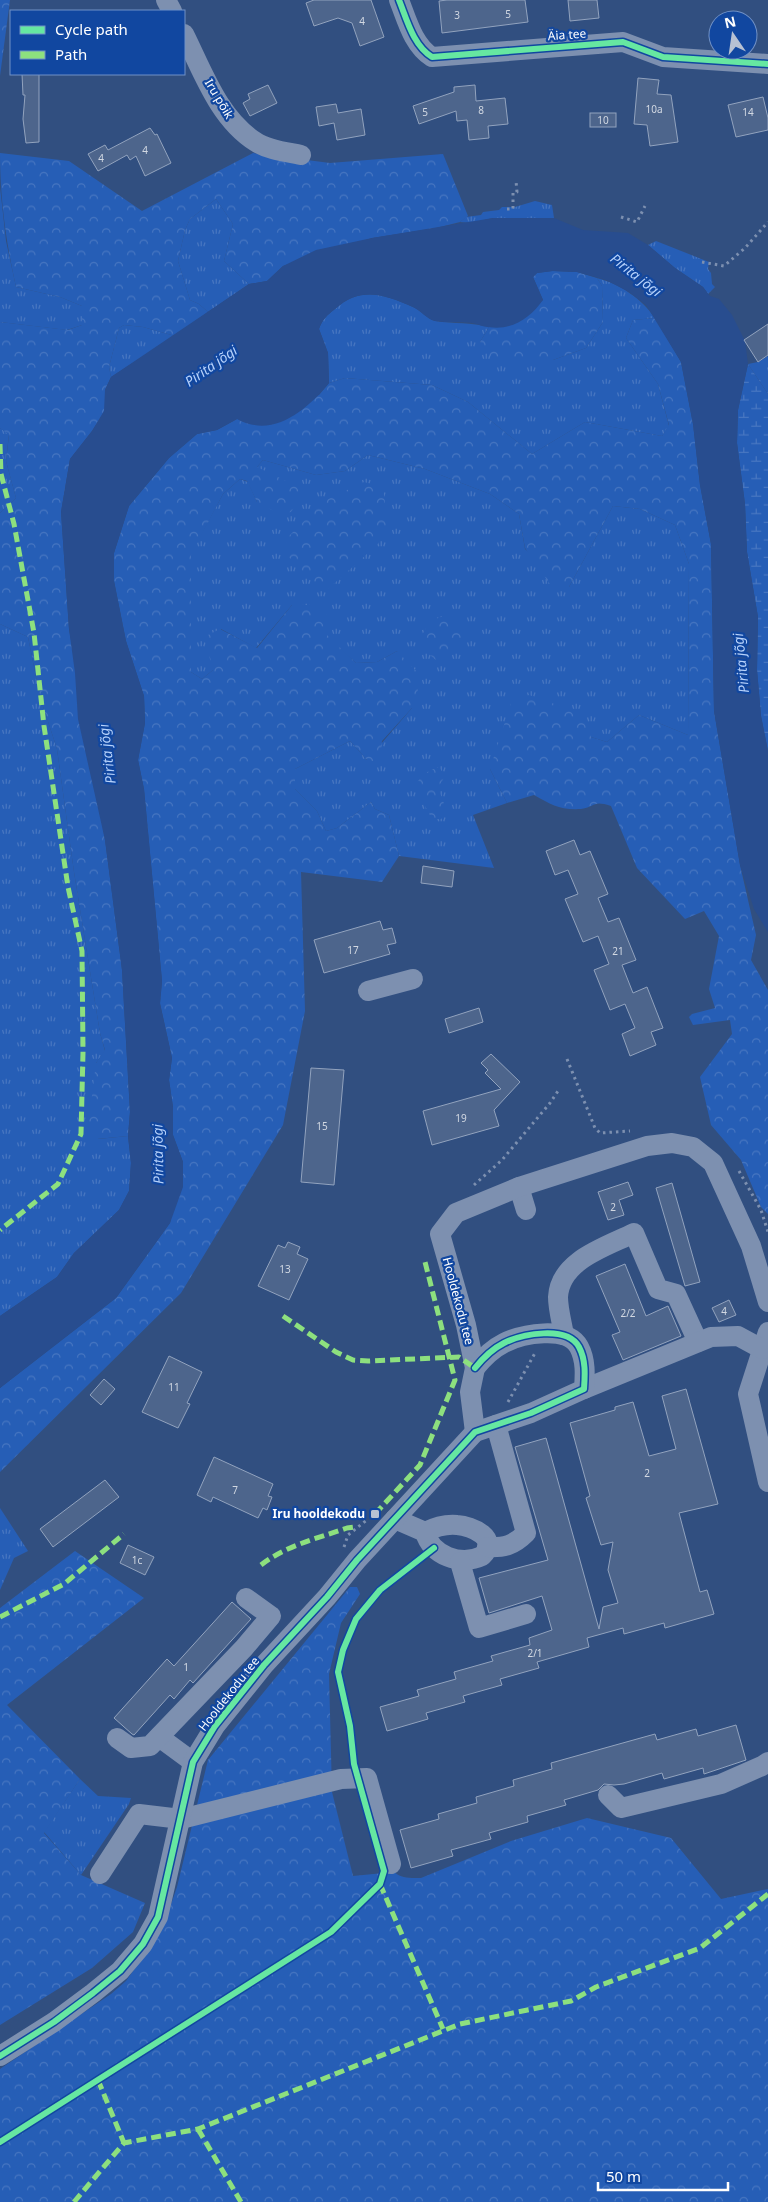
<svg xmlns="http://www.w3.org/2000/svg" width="768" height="2202" font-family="'Noto Sans',sans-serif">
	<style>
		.grass { fill: url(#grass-tufts) }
		.forest { fill: url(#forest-crowns) }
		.wetland { fill: url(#wetland-marsh) }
		.water { fill: #284d8f }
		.building { fill: #4d658c; stroke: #92a3be }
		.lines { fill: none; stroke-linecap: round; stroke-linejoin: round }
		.path { stroke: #7d90b0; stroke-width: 3; stroke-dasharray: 2.5 4; stroke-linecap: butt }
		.minor { stroke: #7d90b0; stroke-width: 20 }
		.quiet { stroke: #8de07e; stroke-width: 5; stroke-dasharray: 10 5; stroke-linecap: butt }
		.cycleway-casing { stroke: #1147a0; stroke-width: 9 }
		.cycleway { stroke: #66e7a1; stroke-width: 6 }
		.poi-dot { fill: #b7c1d3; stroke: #1147a0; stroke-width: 2 }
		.labels { text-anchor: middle; stroke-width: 4.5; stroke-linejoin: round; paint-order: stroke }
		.number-label { font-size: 10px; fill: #d2d8e2 }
		.street-label { font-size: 12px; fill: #fff; stroke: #1147a0 }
		.poi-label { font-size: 12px; font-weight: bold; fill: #fff; stroke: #1147a0; text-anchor: end }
		.water-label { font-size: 14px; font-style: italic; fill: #b7d2fb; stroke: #1147a0 }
	</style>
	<defs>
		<pattern id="grass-tufts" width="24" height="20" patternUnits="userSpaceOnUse" patternTransform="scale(1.25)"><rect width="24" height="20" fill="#265eb6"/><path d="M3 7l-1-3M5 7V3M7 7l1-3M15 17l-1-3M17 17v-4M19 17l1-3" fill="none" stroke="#4776c1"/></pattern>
		<pattern id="forest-crowns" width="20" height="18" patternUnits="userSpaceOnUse" patternTransform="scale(1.25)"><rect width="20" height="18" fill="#265eb6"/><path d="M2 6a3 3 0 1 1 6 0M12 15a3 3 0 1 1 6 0" fill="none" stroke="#4776c1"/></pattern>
		<pattern id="wetland-marsh" width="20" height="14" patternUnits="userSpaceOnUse" patternTransform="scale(1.25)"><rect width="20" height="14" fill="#265eb6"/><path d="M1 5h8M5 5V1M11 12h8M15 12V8" fill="none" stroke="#4776c1"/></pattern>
	</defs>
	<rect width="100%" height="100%" fill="#314f80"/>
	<g class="grass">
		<polygon points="0,187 6,241 16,287 60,297 82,306 82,325 67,330 0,322"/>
		<polygon points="216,199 233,224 224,261 249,284 208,312 199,304 190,300 178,261 185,230 190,219"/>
		<polygon points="535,201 552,205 554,218 493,218 471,223 460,222 466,217 481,215 483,212 499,210 502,207 515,207"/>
		<polygon points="656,241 709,262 708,269 711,273 712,284 715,287 708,294 703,287 675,268 648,245"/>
		<path d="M597 278C620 284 642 299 655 318L633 320 626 338 658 384 669 426 662 436 585 422 532 454 468 402 432 385 345 378 329 383 328 353 319 329C322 320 327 315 335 309 360 286 385 294 413 307 421 310 427 319 435 321 454 324 471 322 489 327L480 342 553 360 586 348 603 322 602 286Z"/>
		<polygon points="124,325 143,327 175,336 111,377 109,367 119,328"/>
		<polygon points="768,356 768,405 768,394 748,364 758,362"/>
		<polygon points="0,428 9,434 6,461 16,498 0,513"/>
		<polygon points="368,455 425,469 490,494 519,514 525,549 569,587 613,506 640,509 675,525 689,564 688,735 639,715 607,742 591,737 490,769 507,803 473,815 494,868 399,856 389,815 375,809 371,802 337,828 326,831 317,811 295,789 295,769 350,741 367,760 412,708 397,651 377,662 356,663 292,605 256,648 221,629 213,670 202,679 191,672 190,555 223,494 240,479 248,482 257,502 257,467 263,460 316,475 345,471"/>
		<polygon points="0,624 28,637 40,697 57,749 74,872 100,1033 105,1051 96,1063 98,1139 128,1136 131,1163 129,1191 119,1210 74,1253 57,1277 0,1316"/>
		<polygon points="0,1508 28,1551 14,1558 0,1590"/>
		<polygon points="80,1779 98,1796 131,1798 129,1804 81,1875 44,1832"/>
	</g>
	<g class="forest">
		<polygon points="0,0 10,0 0,76"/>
		<path d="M0 153 69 161 142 211 253 153 330 163 443 154 468 216 460 222 436 228 372 238 283 266 267 281 249 284 224 261 233 224 216 199 190 219 185 230 178 261 190 300 199 304 208 312 175 336 143 327 124 325 119 328 109 367 111 377 105 390V411L92 431 70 459 61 512 69 629 105 840 122 970 130 1112 128 1136 97 1139 88 1128 96 1063 105 1050 100 1033 74 872 57 749 40 697 28 637 0 624V513L16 498 6 461 9 435 0 428V322L68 330 82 325V306L60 297 16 287C6 242 0 199 0 153Z"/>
		<polygon points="552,271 577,272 597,278 602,286 603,322 586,348 553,360 494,362 480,342 489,327 508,326 543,300 533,277 537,273"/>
		<path d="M655 318 681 362 693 424 700 485 711 544 714 711 740 865 756 935 751 960 768 990V1214L761 1207 741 1160 711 1125 700 1077 732 1034 730 1020 693 1025 689 1017 692 1014 715 1008 709 989 719 936 704 911 685 919 637 868 611 806C592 800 596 807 581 809 559 810 552 805 534 795L507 803 490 769 511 703 529 695 583 714 591 737 607 742 639 715 688 735 689 564 675 525 640 509 613 506 569 587H552L525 548 519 514 490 494 425 469 368 455 345 471 316 475 263 460 257 467 299 487 303 495 291 512 279 514 257 502 247 481 240 479 223 494 191 555V672L202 679 213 670 204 637 220 629 257 648 292 605H314L327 614 324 632 356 663 377 662 397 651 422 677 412 708 382 741 380 762 367 760 350 741 295 769V789L317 811 326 831 337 828 371 802 375 809 389 815 399 856 382 882 301 872 305 1011 283 1125 181 1293 0 1472V1388L116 1298 170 1223 183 1162 173 1135V1107L169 1080 172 1058 160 1003 162 981 144 789 138 760 145 723 144 696 126 641 114 581V553L129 506 169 458 197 434 217 430 237 419 319 395 329 383 345 378 432 385 468 402 532 454 585 422 662 436 669 425 658 384 626 338 633 320Z"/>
		<polygon points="364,482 383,487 388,527 377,545 328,589 313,583 285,553 288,537 324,501"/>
		<polygon points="449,614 463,622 462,650 437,661 431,656 422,635 430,621"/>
		<path d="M439 767 445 776 438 788 448 814 441 819H432L415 787C420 775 427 771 439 767Z"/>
		<polygon points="75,1551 144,1598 7,1705 80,1779 44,1833 81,1875 145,1903 133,1932 92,1968 0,2025 0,1608"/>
		<path d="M350 1587H357L360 1594 341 1623 329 1674 332 1792 353 1876 394 1872C402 1879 411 1878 421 1878L511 1841 587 1818 671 1838 721 1899 768 1889V2202H0V2069L111 1994 126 1981 162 1930 177 1887 208 1760Z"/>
	</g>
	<polygon class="wetland" points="748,364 768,394 768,751 761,716 757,670 758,617 747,552 745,504 737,443 738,410"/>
	<path class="water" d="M493 218H554L583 230 628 233 648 245 675 268 703 287 710 296 719 299 732 315 745 341 748 364 738 410 737 443 745 504 747 552 758 617 757 670 761 716 768 751V932L754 909 740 865 714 711 711 544 700 485 693 424 681 362 646 305 629 292 606 280 577 272 553 271 537 273 533 277 543 300C530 318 512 331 488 327 483 327 478 324 473 323 461 321 447 323 435 321 427 319 420 310 413 307 384 294 360 286 335 309 327 315 322 320 319 329L328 353 329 383C307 410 273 439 237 419L217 430 197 434 169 458 129 506 114 553V581L126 641 144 696 145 723 138 760 144 789 162 981 160 1004 172 1058 169 1080 173 1107V1135L183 1162V1187L170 1223 116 1298 0 1388V1316L57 1277 74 1253 119 1210 129 1191 131 1163 128 1136 130 1112 122 970 105 840 78 719 75 673 69 629 61 512 70 459 92 431 104 411 105 390 111 377 249 284 267 281 283 266 316 250 372 238Z"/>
	<g class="building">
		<polygon points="314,0 371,0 384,37 360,46 352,23 338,18 314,26 306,3"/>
		<polygon points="447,0 525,0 528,22 442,33 439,1"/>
		<polygon points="568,0 597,0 599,18 570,21"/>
		<polygon points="22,74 39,74 39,142 26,143 23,119 25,95 23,95"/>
		<polygon points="638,78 659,80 657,94 671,95 678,142 650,146 647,125 634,124"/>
		<polygon points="268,85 277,103 250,116 243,103 250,99 248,94"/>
		<polygon points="475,85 476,101 505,98 508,124 488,126 489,138 469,140 467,120 457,121 456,111 419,124 413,106 454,92 454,87"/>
		<polygon points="763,97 768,118 768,130 736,137 728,105"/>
		<polygon points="336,104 338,113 361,109 365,135 337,140 334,123 319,126 316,107"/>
		<rect x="590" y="113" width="26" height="14"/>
		<polygon points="150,128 155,135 157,134 171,163 145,176 136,156 130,160 127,155 98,171 88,154 105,145 108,150"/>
		<polygon points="768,324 768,355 758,362 744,340"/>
		<polygon points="574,840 580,855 590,851 608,894 598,898 608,922 619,918 636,960 622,965 633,993 647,987 663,1028 651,1032 656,1045 630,1056 622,1034 635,1028 625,1004 610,1010 594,970 609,964 598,936 583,942 565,899 578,894 568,870 555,875 546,851"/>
		<polygon points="423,866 454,871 452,887 421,883"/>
		<polygon points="380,921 383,930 392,928 396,943 387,945 390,954 324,973 314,940"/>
		<polygon points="479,1008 483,1022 449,1033 445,1019"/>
		<polygon points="491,1054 520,1082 494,1110 499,1126 432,1145 423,1111 501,1089 485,1073 488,1070 481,1063"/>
		<polygon points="311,1068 344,1070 334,1185 301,1182"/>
		<polygon points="628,1182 633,1195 619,1200 624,1215 608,1220 598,1192"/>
		<polygon points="672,1183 700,1282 685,1286 656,1188"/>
		<polygon points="288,1242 300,1247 297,1254 308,1259 289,1300 258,1286 278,1245 285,1248"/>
		<polygon points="625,1264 646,1316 668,1306 681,1336 623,1360 612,1335 620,1332 596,1276"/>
		<polygon points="729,1300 736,1315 719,1322 712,1308"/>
		<polygon points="169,1356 202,1372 187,1403 190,1404 178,1428 142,1412"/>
		<polygon points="104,1379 115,1389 101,1405 90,1395"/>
		<polygon points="686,1389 718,1504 679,1513 700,1592 707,1590 714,1614 665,1628 664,1623 624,1634 623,1628 587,1638 589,1647 537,1662 539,1668 500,1679 502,1685 463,1696 465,1702 426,1713 428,1719 387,1731 380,1707 419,1696 417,1690 456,1679 454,1672 493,1661 491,1656 530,1645 529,1638 552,1630 542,1596 489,1613 479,1578 548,1560 515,1447 546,1438 599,1629 603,1607 618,1603 608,1570 613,1542 601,1545 586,1498 590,1496 570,1423 615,1410 615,1407 633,1402 649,1456 676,1449 662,1396"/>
		<polygon points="214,1457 273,1484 268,1496 272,1497 267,1510 263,1508 258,1518 213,1497 211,1502 197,1495"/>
		<polygon points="105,1480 119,1497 53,1547 40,1529"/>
		<polygon points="128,1545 154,1557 145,1575 120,1563"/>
		<polygon points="232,1602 251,1619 193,1683 190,1680 174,1699 170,1695 134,1735 132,1734 114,1718 167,1659 174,1666"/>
		<polygon points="736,1725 746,1760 704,1774 703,1768 664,1779 662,1773 624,1784 614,1785 604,1784 598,1790 564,1800 566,1805 527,1816 528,1822 489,1833 491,1839 451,1850 453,1856 411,1868 400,1830 439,1819 438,1814 477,1803 476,1797 514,1786 513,1780 552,1769 551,1763 655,1734 657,1740 696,1729 698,1736"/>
	</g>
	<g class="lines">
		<g class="path">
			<polyline points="507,209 513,209 513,193 517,192 516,181"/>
			<polyline points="621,217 637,222 645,206"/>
			<polyline points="702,262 724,266 745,248 768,222"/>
			<polyline points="567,1059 595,1128 600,1133 630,1131"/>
			<polyline points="739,1171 761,1210 768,1232"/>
			<polyline points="474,1185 502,1160 550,1103 558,1091"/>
			<polyline points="508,1402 535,1353"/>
			<polyline points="344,1547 348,1535 368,1519"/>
		</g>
		<g class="minor">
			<polyline points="166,0 172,11"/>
			<path d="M399 0C407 20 413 45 432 57L623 42 663 57 768 64"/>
			<path d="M184 34C203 72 219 119 256 142 268 150 287 152 301 155"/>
			<polyline points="368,991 413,979"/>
			<polyline points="519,1187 526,1210"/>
			<polyline points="768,1332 748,1394 768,1482"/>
			<path d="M564 1335C562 1323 558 1309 558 1297 560 1260 606 1247 634 1233L658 1289 676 1294 698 1342"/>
			<polyline points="584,1389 711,1337 738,1336 762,1349"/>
			<polyline points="475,1432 470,1392 475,1368 466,1325 440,1234 456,1213 519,1187 647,1146 672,1143 693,1147 713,1163 751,1246 768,1302"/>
			<path d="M395 1519 425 1532C431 1556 461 1566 482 1556 500 1538 472 1526 457 1525 446 1524 435 1527 425 1532"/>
			<path d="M487 1547C505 1548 514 1545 526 1533L496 1425"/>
			<polyline points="460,1562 479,1628 526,1614"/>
			<polyline points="159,1737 193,1762"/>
			<polyline points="117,1738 131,1748 150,1746 244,1648 271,1616 246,1598"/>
			<polyline points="608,1795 621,1808 721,1784 762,1766 768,1762"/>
			<polyline points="100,1874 139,1814 181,1819 341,1779 367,1778 391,1864"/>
			<path d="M0 2056 54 2022 93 1993 120 1971 143 1944 158 1917 193 1762 215 1726 264 1665 327 1597 357 1560 475 1432 531 1413 584 1389C585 1375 586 1360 579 1347 567 1325 522 1334 504 1343 492 1349 483 1358 475 1368"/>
		</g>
		<g class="quiet">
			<polyline points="0,444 1,474 14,524 34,633 44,726 68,887 82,951 83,1052 81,1134 58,1184 0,1230"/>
			<polyline points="283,1316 336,1352 353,1360 368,1361 459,1357 475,1368"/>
			<polyline points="375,1514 420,1465 455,1380 424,1258"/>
			<path d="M261 1565C287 1545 316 1539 347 1528L356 1527"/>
			<polyline points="0,1617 64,1584 124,1534"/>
			<polyline points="380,1884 443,2029"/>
			<polyline points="98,2080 124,2143"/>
			<polyline points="198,2129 241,2202"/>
			<polyline points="74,2202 124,2143 198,2129 460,2024 571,2001 596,1987 700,1948 768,1894"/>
		</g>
		<defs>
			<g id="cycleway">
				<path d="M399 0C407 20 413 45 432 57L623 42 663 57 768 64"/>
				<path d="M0 2056 54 2022 93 1993 120 1971 143 1944 158 1917 193 1762 215 1726 264 1665 327 1597 357 1560 475 1432 531 1413 584 1389C585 1375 586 1360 579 1347 567 1325 522 1334 504 1343 492 1349 483 1358 475 1368"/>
				<polyline points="0,2142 331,1932 380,1884 384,1871 354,1764 350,1726 338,1672 343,1650 356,1619 380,1590 434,1548"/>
			</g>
		</defs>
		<use href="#cycleway" class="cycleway-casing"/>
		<use href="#cycleway" class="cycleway"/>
	</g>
	<rect class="poi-dot" x="370" y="1509" width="10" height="10" rx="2.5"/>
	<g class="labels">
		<g class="number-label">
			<text x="508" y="18">5</text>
			<text x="457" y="19">3</text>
			<text x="362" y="25">4</text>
			<text x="654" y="113">10a</text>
			<text x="481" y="114">8</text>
			<text x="425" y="116">5</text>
			<text x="748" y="116">14</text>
			<text x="603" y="124">10</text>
			<text x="145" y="154">4</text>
			<text x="101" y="162">4</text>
			<text x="353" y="954">17</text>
			<text x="618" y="955">21</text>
			<text x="461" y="1122">19</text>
			<text x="322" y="1130">15</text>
			<text x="613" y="1211">2</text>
			<text x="285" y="1273">13</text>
			<text x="724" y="1315">4</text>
			<text x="628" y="1317">2/2</text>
			<text x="174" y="1391">11</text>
			<text x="647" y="1477">2</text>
			<text x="235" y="1494">7</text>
			<text x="137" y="1564">1c</text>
			<text x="535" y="1657">2/1</text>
			<text x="186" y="1671">1</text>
		</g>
		<g class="street-label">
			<text transform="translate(567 35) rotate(-4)" y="4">Äia tee</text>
			<text transform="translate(219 99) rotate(59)" y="4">Iru põik</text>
			<text transform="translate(458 1301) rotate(75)" y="4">Hooldekodu tee</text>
			<text transform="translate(229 1694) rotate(-52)" y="4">Hooldekodu tee</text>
		</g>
		<g class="poi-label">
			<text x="365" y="1518">Iru hooldekodu</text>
		</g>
		<g class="water-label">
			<text transform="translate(636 275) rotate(38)" y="5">Pirita jõgi</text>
			<text transform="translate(211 366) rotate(-35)" y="5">Pirita jõgi</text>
			<text transform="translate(741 663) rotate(-96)" y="5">Pirita jõgi</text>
			<text transform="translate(107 754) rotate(-97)" y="5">Pirita jõgi</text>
			<text transform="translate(158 1154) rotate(-91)" y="5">Pirita jõgi</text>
		</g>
	</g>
	<rect x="10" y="10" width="175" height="65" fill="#1147a0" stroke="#7091c6"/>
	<rect x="20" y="26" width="25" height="8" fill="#66e7a1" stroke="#7091c6"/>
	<text x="55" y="35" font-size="15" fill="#ffffff">Cycle path</text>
	<rect x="20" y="51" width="25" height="8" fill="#8de07e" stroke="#7091c6"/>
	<text x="55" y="60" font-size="15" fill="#ffffff">Path</text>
	<g transform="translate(733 35) rotate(347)"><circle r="24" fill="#1147a0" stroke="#7091c6"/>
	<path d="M0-4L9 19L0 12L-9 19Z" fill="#b7c1d3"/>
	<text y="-8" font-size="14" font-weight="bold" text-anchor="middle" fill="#ffffff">N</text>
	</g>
	<path d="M598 2182v8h130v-8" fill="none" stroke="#ffffff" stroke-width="2.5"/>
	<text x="606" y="2182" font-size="15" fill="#ffffff" stroke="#1147a0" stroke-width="4" paint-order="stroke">50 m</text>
</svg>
